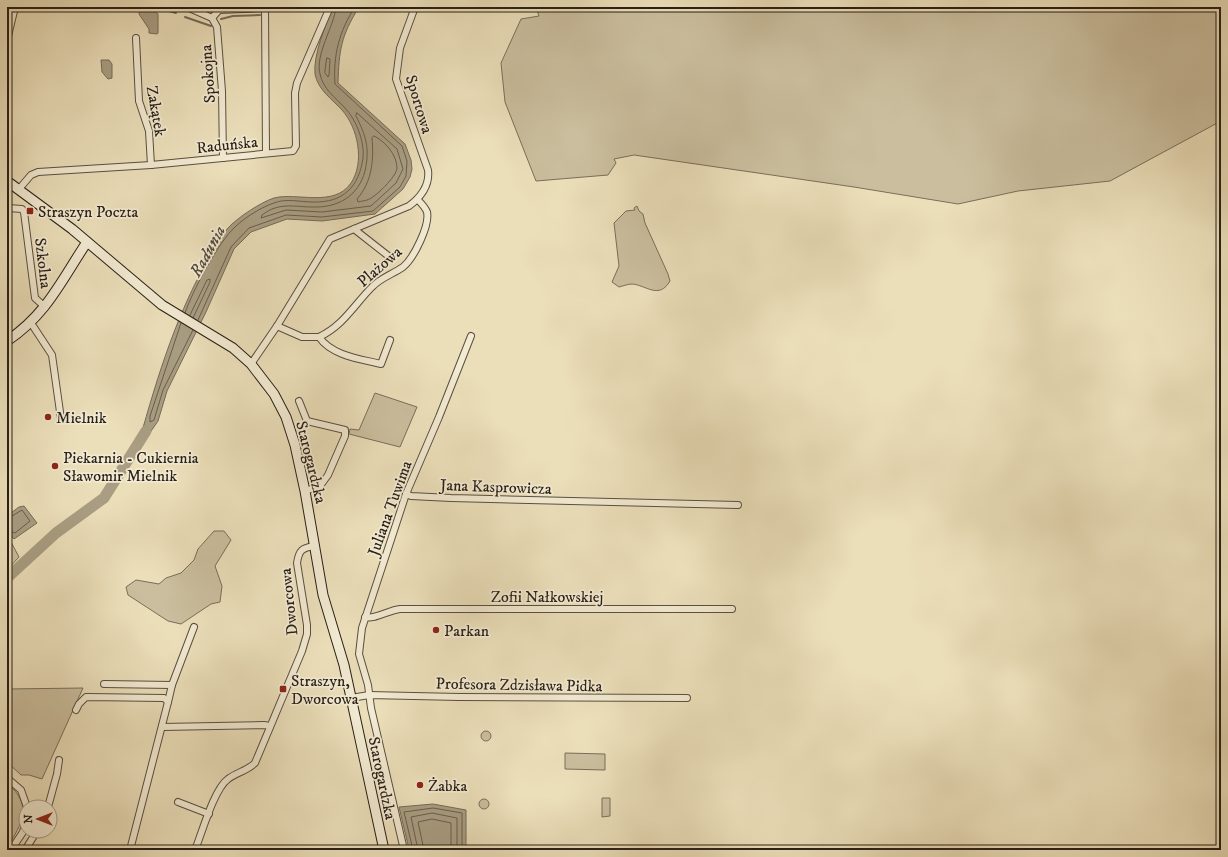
<svg xmlns="http://www.w3.org/2000/svg" width="1228" height="857" font-family="'IM FELL DW Pica',serif">
	<style>
		.green { fill: #cabe9e; stroke: #796e5a }
		.water { fill: #a99e83; stroke: #756b58 }
		.lines { fill: none; stroke-linecap: round; stroke-linejoin: round }
		.shore { stroke: #685e4d; stroke-width: 1 }
		.stream { stroke: #756b58; stroke-width: 2 }
		.river { stroke: #a99e83; stroke-width: 11 }
		.street-casing { stroke: #594f40; stroke-width: 8 }
		.secondary-casing { stroke: #281f17; stroke-width: 11 }
		.street { stroke: #f2ead2; stroke-width: 6 }
		.secondary { stroke: #f2ead2; stroke-width: 9 }
		.poi-dot { fill: #8f2418; stroke: #f2ead2; stroke-width: 1.5 }
		.labels { text-anchor: middle; stroke-width: 3.5; stroke-linejoin: round; paint-order: stroke }
		.street-label { font-size: 16px; fill: #281f17; stroke: #f2ead2 }
		.poi-label { font-size: 16px; fill: #281f17; stroke: #f2ead2; text-anchor: start }
		.water-label { font-size: 17px; font-style: italic; fill: #554b3d; stroke: #f2ead2 }
	</style>
	<rect width="100%" height="100%" fill="#ebdfba"/>
	<filter id="stains"><feTurbulence type="fractalNoise" baseFrequency=".005" numOctaves="4"/><feColorMatrix values="0 0 0 0 .2 0 0 0 0 .09 0 0 0 0 .02 0 0 0 .5 -.17"/></filter>
	<radialGradient id="worn" r=".72"><stop offset=".6" stop-color="#630" stop-opacity="0"/><stop offset="1" stop-color="#630" stop-opacity=".3"/></radialGradient>
	<g class="green">
		<polygon points="536,7 1221,7 1221,121 1110,181 1018,191 958,204 854,187 634,155 614,159 616,163 608,175 536,181 505,102 501,63 521,19 539,16"/>
		<path d="M637 206 639 211 643 214 645 223 668 274 670 281C659 300 646 285 632 284 628 284 623 286 619 287L612 282 619 266 614 223 626 211 635 210 634 208Z"/>
		<polygon points="375,393 417,407 400,447 349,434 350,429 359,430"/>
		<polygon points="214,531 224,531 231,540 215,566 222,586 220,602 211,604 181,624 168,621 128,595 126,587 136,580 159,584 166,578 181,573 194,560 198,549"/>
		<polygon points="7,539 11,542 19,557 7,570"/>
		<polygon points="83,688 42,779 29,775 21,775 7,762 7,689"/>
		<circle cx="486" cy="736" r="5"/>
		<polygon points="565,753 605,754 605,770 565,769"/>
		<path d="M7 783C34 806 22 823 7 848Z"/>
		<polygon points="602,798 610,798 610,816 602,817"/>
		<circle cx="484" cy="804" r="5"/>
	</g>
	<g class="water">
		<path d="M332 7H359C341 36 339 50 338 83L405 144 411 160 412 169 410 177 403 189 375 214 322 221 287 219 251 232 234 249 206 312 167 391 158 421 136 453C154 388 173 322 206 263 213 251 219 238 228 228 237 218 261 202 274 198 297 192 334 208 351 183 365 162 358 128 342 110 332 99 318 90 315 74 313 55 326 25 332 7Z"/>
		<polygon points="140,9 153,10 158,14 158,33 157,34 149,33 149,29 139,14"/>
		<polygon points="101,60 109,60 112,64 112,78 108,79 102,72"/>
		<polygon points="24,506 37,523 14,539 7,532 7,516 19,507"/>
		<polygon points="433,804 466,810 466,848 409,849 399,807"/>
	</g>
	<g class="lines">
		<g class="shore">
			<polygon points="327,58 330,59 329,75 328,77 325,73"/>
			<path d="M357 113 397 149 403 169 396 183 371 206 322 212 286 210 261 218 262 215C266 212 271 209 275 208 287 204 300 207 312 207 337 208 358 197 365 171 370 148 366 136 356 116Z"/>
			<path d="M374 136C385 141 397 155 397 168 397 176 375 198 367 200 365 201 361 201 358 202L357 199C372 182 374 160 372 138Z"/>
			<path d="M185 313C193 290 215 249 231 231 241 220 259 208 274 203 286 198 300 202 313 202 343 203 359 187 363 158 365 142 356 119 345 108 335 97 323 89 320 74 315 54 334 27 336 7"/>
			<polyline points="190,315 207,280 210,279 210,282 193,318"/>
			<path d="M198 320 231 247 249 228 286 215 322 217 373 211 400 187 406 176 407 161 402 146 335 84C333 56 339 31 355 7"/>
			<polyline points="181,323 150,416 150,422 154,420 163,390 193,330"/>
			<polyline points="7,519 22,510 30,521 15,533 7,530"/>
			<polyline points="413,850 404,812 433,808 462,813 462,850"/>
			<polyline points="418,850 411,817 432,813 457,818 457,850"/>
			<polyline points="424,850 418,822 432,819 451,823 451,850"/>
		</g>
		<g class="stream">
			<polyline points="155,7 176,13"/>
			<polyline points="185,17 211,26"/>
			<polyline points="221,19 233,16 260,15"/>
		</g>
		<polyline class="river" points="7,578 56,533 104,498 146,431"/>
		<defs>
			<g id="street">
				<polyline points="187,7 212,18 217,27 222,91 223,158"/>
				<polyline points="265,7 266,153"/>
				<polyline points="212,18 219,10 265,8"/>
				<polyline points="136,38 139,101 149,131 151,165"/>
				<polyline points="7,40 15,7"/>
				<polyline points="19,189 31,175 38,172 151,165 293,151 296,146 295,93 297,83 330,7"/>
				<polyline points="8,208 22,209 24,212 35,298 45,307"/>
				<polyline points="354,229 391,258"/>
				<polyline points="31,323 52,355 61,419"/>
				<path d="M277 326 302 337H319C332 356 361 359 381 364L390 340"/>
				<path d="M319 337C343 326 354 305 372 287 380 278 393 274 403 267 414 258 430 225 427 212 425 207 421 203 418 200"/>
				<path d="M251 364 277 326 330 239 409 206C421 197 430 186 428 170L396 79 400 48 415 7"/>
				<polyline points="299,401 307,421 345,430 345,436 328,475 320,486 305,491"/>
				<polyline points="406,494 411,496 451,498 738,505"/>
				<path d="M365 617C374 620 389 610 400 609H732"/>
				<polyline points="104,684 172,685 168,702"/>
				<polyline points="172,685 194,627"/>
				<polyline points="351,698 369,695 459,697 687,698"/>
				<polyline points="76,710 79,704 86,697 164,698 168,702 130,850"/>
				<polyline points="162,727 264,725 270,726"/>
				<polyline points="7,778 21,790 27,807"/>
				<polyline points="178,802 209,814"/>
				<polyline points="48,807 57,774 59,760"/>
				<polyline points="11,850 23,832 26,819"/>
				<polyline points="25,850 37,831"/>
				<path d="M195 850C202 833 214 789 228 779 237 772 247 771 255 763L302 651 307 634V625L297 563C299 550 302 548 314 546"/>
				<polyline points="404,850 371,708 368,685 359,654 362,628 406,494 439,417 471,336"/>
			</g>
			<g id="secondary">
				<polyline points="7,181 72,229 162,305 233,348 251,364 274,394 286,417 295,445 305,491 323,595 344,665 384,850"/>
				<path d="M7 341C47 314 61 281 87 242"/>
			</g>
		</defs>
		<use href="#street" class="street-casing"/>
		<use href="#secondary" class="secondary-casing"/>
		<use href="#street" class="street"/>
		<use href="#secondary" class="secondary"/>
	</g>
	<g class="poi-dot">
		<rect x="26" y="207" width="8" height="8" rx="2"/>
		<circle cx="48" cy="417" r="4"/>
		<circle cx="55" cy="466" r="4"/>
		<circle cx="436" cy="630" r="4"/>
		<rect x="279" y="685" width="8" height="8" rx="2"/>
		<circle cx="420" cy="785" r="4"/>
	</g>
	<g class="labels">
		<g class="street-label">
			<text transform="translate(207 74) rotate(-94)" y="6">Spokojna</text>
			<text transform="translate(420 104) rotate(73)" y="6">Sportowa</text>
			<text transform="translate(157 111) rotate(80)" y="6">Zakątek</text>
			<text transform="translate(227 144) rotate(-6)" y="6">Raduńska</text>
			<text transform="translate(44 263) rotate(83)" y="6">Szkolna</text>
			<text transform="translate(379 266) rotate(-41)" y="6">Plażowa</text>
			<text transform="translate(312 462) rotate(76)" y="6">Starogardzka</text>
			<text transform="translate(496 486) rotate(2)" y="6">Jana Kasprowicza</text>
			<text transform="translate(389 508) rotate(-70)" y="6">Juliana Tuwima</text>
			<text x="547" y="602">Zofii Nałkowskiej</text>
			<text transform="translate(288 602) rotate(-96)" y="6">Dworcowa</text>
			<text transform="translate(519 684) rotate(1)" y="6">Profesora Zdzisława Pidka</text>
			<text transform="translate(383 778) rotate(78)" y="6">Starogardzka</text>
		</g>
		<g class="poi-label">
			<text x="38" y="217">Straszyn Poczta</text>
			<text x="56" y="423">Mielnik</text>
			<text x="63" y="463">Piekarnia - Cukiernia<tspan x="63" dy="18">Sławomir Mielnik</tspan></text>
			<text x="444" y="636">Parkan</text>
			<text x="291" y="686">Straszyn,<tspan x="291" dy="18">Dworcowa</tspan></text>
			<text x="428" y="791">Żabka</text>
		</g>
		<g class="water-label">
			<text transform="translate(207 251) rotate(-61)" y="6">Radunia</text>
		</g>
	</g>
	<rect width="1228" height="857" fill="none" stroke="#ebdfba" stroke-width="24"/>
	<rect x="8" y="8" width="1212" height="841" fill="none" stroke="#281f17" stroke-width="2"/>
	<rect x="12" y="12" width="1204" height="833" fill="none" stroke="#281f17"/>
	<g transform="translate(38 819) rotate(270)"><circle r="19" fill="#f2ead2" stroke="#a19987"/>
	<path d="M0-3L7 15L0 10L-7 15Z" fill="#8f2418"/>
	<text y="-6" font-size="11" font-weight="bold" text-anchor="middle" fill="#281f17">N</text>
	</g>
	<rect width="100%" height="100%" filter="url(#stains)"/>
	<rect width="100%" height="100%" fill="url(#worn)"/>
</svg>
